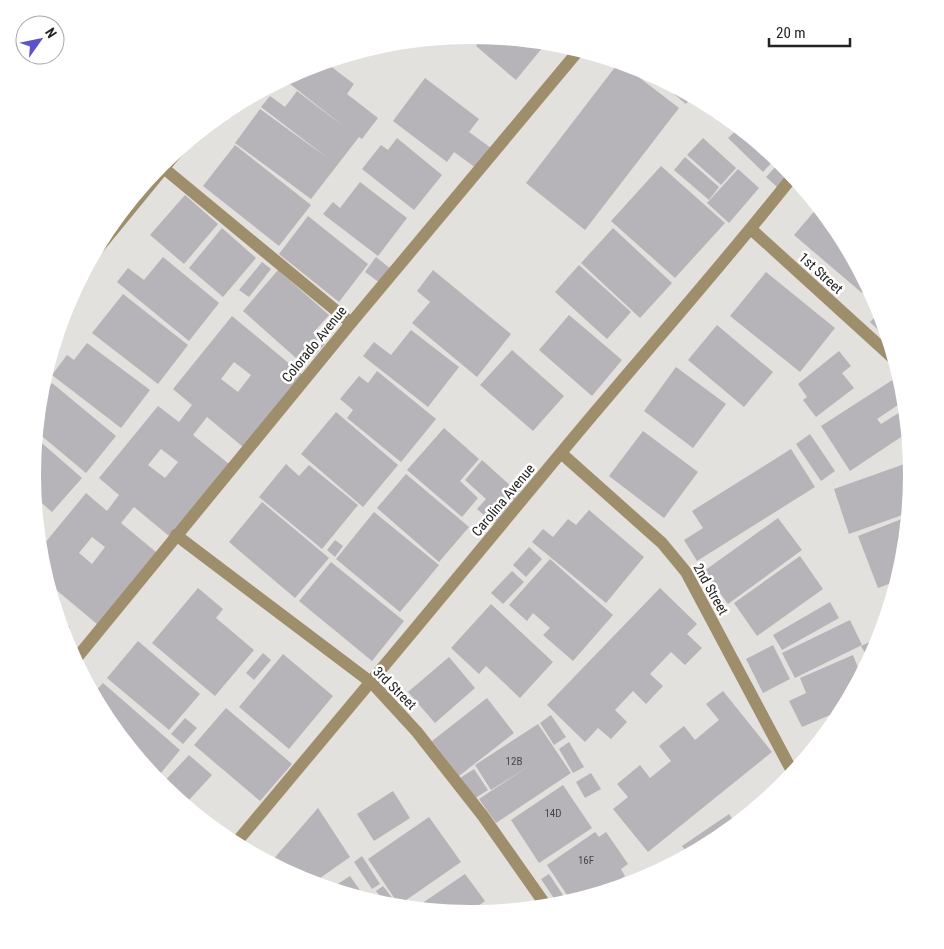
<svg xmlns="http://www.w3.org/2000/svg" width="944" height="949" font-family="'Roboto Condensed',sans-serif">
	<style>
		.building { fill: #b6b4b8; fill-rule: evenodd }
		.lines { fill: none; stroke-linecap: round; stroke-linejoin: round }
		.minor { stroke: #9e8e6b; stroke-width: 12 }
		.labels { text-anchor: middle; stroke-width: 5; stroke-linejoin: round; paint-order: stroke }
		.number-label { font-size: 11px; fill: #484747 }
		.street-label { font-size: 14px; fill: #232321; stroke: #fff }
	</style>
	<rect width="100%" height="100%" fill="#e3e1dd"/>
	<g class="building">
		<polygon points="484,36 547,42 516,80 476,46"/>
		<polygon points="325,62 354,84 347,94 378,118 362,139 359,137 311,199 235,143 260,109 329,159 261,107 270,96 285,107 297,91 347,129 285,80 304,68"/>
		<polygon points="619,62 679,108 585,230 526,183"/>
		<polygon points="650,74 692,96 686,104"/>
		<polygon points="425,78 479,119 469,132 491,148 476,168 454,152 447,162 393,121"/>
		<polygon points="739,128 776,158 763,172 728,138"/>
		<polygon points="397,138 442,175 414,210 362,169 381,145 388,150"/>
		<polygon points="703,138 736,168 721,185 687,155"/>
		<polygon points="235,145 311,205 279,246 203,186"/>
		<polygon points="685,157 719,187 709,200 674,170"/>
		<polygon points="780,162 790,173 777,187 766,177"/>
		<polygon points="661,166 725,223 675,278 611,221"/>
		<polygon points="738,169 759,188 729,223 707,203"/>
		<polygon points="360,182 407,218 378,256 323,214 333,202 340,208"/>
		<polygon points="185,195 218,224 184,264 150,235"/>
		<polygon points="818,207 838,231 868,287 862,293 794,235"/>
		<polygon points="308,216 368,264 339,302 279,254"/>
		<polygon points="222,228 256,258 223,297 189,268"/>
		<polygon points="613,228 672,283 640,318 581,263"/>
		<polygon points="163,257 219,303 189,341 117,282 128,268 144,280"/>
		<polygon points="376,257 391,269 380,283 365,272"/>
		<polygon points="262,262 271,269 249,297 239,290"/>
		<polygon points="579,265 631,312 607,339 555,292"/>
		<polygon points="278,270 329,315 313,333 325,344 305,366 243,311"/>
		<polygon points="433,270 511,334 477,377 412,323 430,302 417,291"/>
		<polygon points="766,272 835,328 800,372 730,316"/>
		<polygon points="123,294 188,345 158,384 92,333"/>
		<polygon points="880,312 888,339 870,322"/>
		<polygon points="569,315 622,360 592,396 539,350"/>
		<path d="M232 316 303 375 243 447 207 417 193 435 229 464 169 536 134 507 121 523 156 552 97 624 48 583 41 560 40 549 86 493 107 511 119 495 99 478 158 406 179 422 192 405 173 389ZM234 362 251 375 238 392 221 379ZM161 449 178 462 165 478 148 465ZM92 537 105 547 92 564 79 553Z"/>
		<polygon points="717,325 773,372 744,407 688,360"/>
		<polygon points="411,330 459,367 428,407 363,356 374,342 391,355"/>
		<polygon points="87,343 150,390 121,428 52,375 67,355 74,360"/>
		<polygon points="512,350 564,396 533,431 480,385"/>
		<polygon points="839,351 851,366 842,373 854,388 816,417 803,400 807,397 798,384"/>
		<polygon points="676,367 726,404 693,448 644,411"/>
		<polygon points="377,371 436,419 401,462 347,418 353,410 340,399 359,376 368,383"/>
		<polygon points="894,379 903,393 904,401 877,419 881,424 905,409 907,433 850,471 821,426"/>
		<polygon points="52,383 116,436 86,473 37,432 40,397"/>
		<polygon points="336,412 398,465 363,507 301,454"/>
		<polygon points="444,428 479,459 460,481 478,498 462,517 407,470"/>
		<polygon points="643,431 698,472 664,518 609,476"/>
		<polygon points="810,434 835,471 821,481 796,444"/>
		<polygon points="908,436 909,453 906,455 901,438"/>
		<polygon points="36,438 82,478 52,512 35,497 33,474"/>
		<polygon points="791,449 815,487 697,561 684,540 703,528 692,511"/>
		<polygon points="482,460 524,498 497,527 477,509 486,499 465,480"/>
		<polygon points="910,462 911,475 908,513 849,534 834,489"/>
		<polygon points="286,464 299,476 309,465 358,505 322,549 259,497"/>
		<polygon points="406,474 469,527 439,562 377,508"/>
		<polygon points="262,502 329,558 295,598 229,542"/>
		<polygon points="589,510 644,557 606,603 532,542 543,529 553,537 568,519 576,525"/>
		<polygon points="374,512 439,565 400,612 336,559"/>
		<polygon points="907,517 903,561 897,581 878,588 858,536"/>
		<polygon points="778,518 802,550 728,604 704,571"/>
		<polygon points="335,540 343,546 335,557 327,550"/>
		<polygon points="529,547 542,559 526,577 513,565"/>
		<polygon points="800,556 823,589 757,636 734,603"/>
		<polygon points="550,559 613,615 573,661 543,635 550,628 533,613 527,621 509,605"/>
		<polygon points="331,562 404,621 372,661 299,601"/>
		<polygon points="512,571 524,582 503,604 491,593"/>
		<polygon points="198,588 223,609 216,618 254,650 215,696 152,643"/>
		<polygon points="660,588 697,624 687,634 702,648 685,665 671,652 650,674 663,686 646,704 633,691 615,710 627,722 611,739 598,728 585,742 547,705"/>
		<polygon points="830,602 839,618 782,650 773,635"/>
		<polygon points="491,604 553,662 520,698 486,666 479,674 451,648"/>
		<polygon points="58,616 70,627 63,635 62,630"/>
		<polygon points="850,620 862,645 795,678 782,653"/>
		<polygon points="876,639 878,643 869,660 861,646"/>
		<polygon points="138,641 200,694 169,730 107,678"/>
		<polygon points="773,645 790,679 763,693 746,659"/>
		<polygon points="263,653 271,660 254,680 246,673"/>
		<polygon points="283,654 333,696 289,749 239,707"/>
		<polygon points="853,655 861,675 842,710 802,727 789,701 806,693 800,678"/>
		<polygon points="449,657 475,688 435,723 408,692"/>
		<polygon points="103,683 180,750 156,779 106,718 93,694"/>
		<polygon points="723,691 772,752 648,852 613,809 628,797 617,784 640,765 650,778 671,761 659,746 684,726 695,740 719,720 706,704"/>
		<polygon points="487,698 514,733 459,776 432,741"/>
		<polygon points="226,708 292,764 260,801 194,745"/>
		<polygon points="551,715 566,737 554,745 540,723"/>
		<polygon points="185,718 197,728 183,744 171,734"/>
		<polygon points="538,724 571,773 496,823 479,799 532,764 491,790 475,765"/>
		<polygon points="569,742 584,767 573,773 559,749"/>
		<polygon points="189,755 212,775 189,800 226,835 224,837 161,785"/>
		<polygon points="474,769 488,790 474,799 460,778"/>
		<polygon points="591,773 601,789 585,798 576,782"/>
		<polygon points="563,785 592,828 539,863 511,820"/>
		<polygon points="393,791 410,818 374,841 357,814"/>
		<polygon points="318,808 350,857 313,883 304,880 270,863"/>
		<polygon points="729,814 736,824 716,840 689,855 682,846"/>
		<polygon points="429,817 461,862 399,905 368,859"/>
		<polygon points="595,832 599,837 606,832 628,864 621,869 625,876 602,892 571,901 547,865"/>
		<polygon points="362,856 380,884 372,889 354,862"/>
		<polygon points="465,874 485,901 467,914 415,908"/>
		<polygon points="549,874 565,898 557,903 541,879"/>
		<polygon points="350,876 366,899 330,889"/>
		<polygon points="383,886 393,899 386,904 376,891"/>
	</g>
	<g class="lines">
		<g class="minor">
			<polyline points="160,165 351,323"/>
			<polyline points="751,229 894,359"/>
			<polyline points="95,252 181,147"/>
			<polyline points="561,453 662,543 686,572 793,773"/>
			<polyline points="176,535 372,683 417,732 483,816 547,907"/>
			<polyline points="75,660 351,323 579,50"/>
			<path d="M235 844C344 715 452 584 560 454 637 361 718 271 793 176"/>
		</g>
	</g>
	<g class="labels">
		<g class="number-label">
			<text x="514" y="765">12B</text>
			<text x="553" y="817">14D</text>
			<text x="586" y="864">16F</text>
		</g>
		<g class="street-label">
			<text transform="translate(821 273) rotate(42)" y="5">1st Street</text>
			<text transform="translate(314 344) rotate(-51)" y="5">Colorado Avenue</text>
			<text transform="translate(503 500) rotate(-50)" y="5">Carolina Avenue</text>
			<text transform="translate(711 589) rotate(61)" y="5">2nd Street</text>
			<text transform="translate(395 688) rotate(45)" y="5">3rd Street</text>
		</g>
	</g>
	<path d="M0 0H944V949H0ZM471 44H473A430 430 0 0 1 903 474V475A430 430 0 0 1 473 905H471A430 430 0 0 1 41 475V474A430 430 0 0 1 471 44Z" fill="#fff" fill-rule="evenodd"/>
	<g transform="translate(40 40) rotate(57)"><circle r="24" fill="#ffffff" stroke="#a7a7a6"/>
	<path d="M0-4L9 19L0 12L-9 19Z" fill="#5d52cb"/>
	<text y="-8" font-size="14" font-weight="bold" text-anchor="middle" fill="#232321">N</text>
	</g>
	<path d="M769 38v8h81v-8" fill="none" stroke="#232321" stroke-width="2.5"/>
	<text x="776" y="38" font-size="15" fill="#232321" stroke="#ffffff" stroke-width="4" paint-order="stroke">20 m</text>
</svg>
